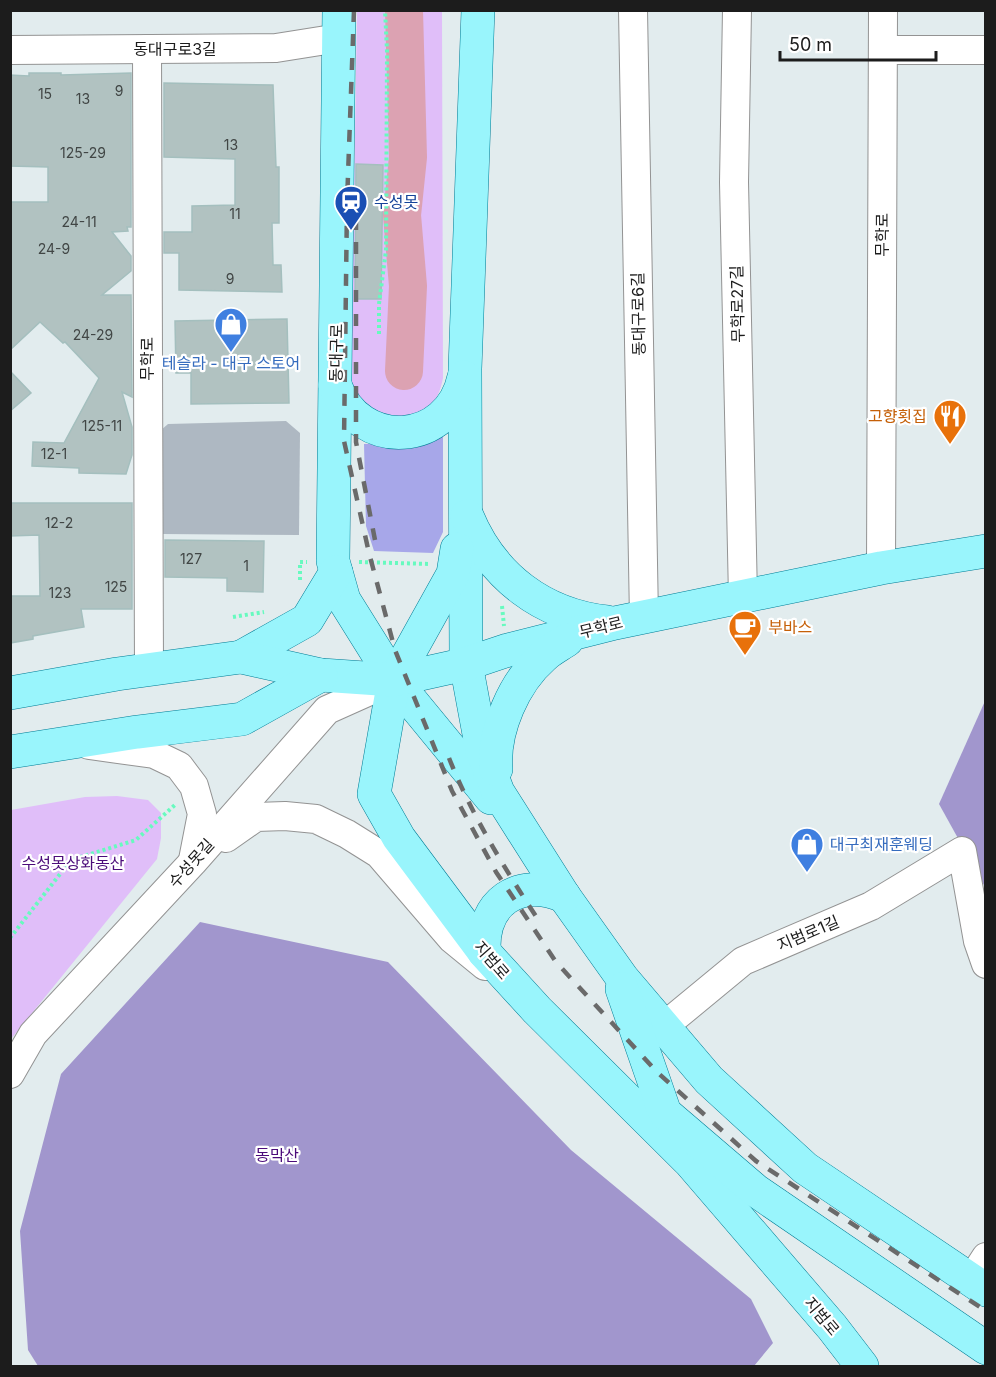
<svg xmlns="http://www.w3.org/2000/svg" width="996" height="1377" font-family="Inter,'Noto Sans KR',sans-serif">
	<style>
		.construction { fill: #aeb8c2 }
		.grass { fill: #a7a7e9 }
		.forest { fill: #a196cd }
		.park { fill: #e0bef9 }
		.lines { fill: none; stroke-linecap: round; stroke-linejoin: round }
		.river { stroke: #dca2b2; stroke-width: 38 }
		.building { fill: #b1c2c1; stroke: #a4bfbe; stroke-width: 1.5 }
		.minor-casing { stroke: #939393; stroke-width: 30 }
		.major-casing { stroke: #007c95; stroke-width: 34 }
		.path { stroke: #67fabf; stroke-width: 4; stroke-dasharray: 3 3; stroke-linecap: butt }
		.minor { stroke: #fff; stroke-width: 28 }
		.major { stroke: #99f5fc; stroke-width: 33 }
		.rail { stroke: #6a6a6a; stroke-width: 4.5; stroke-dasharray: 12 12; stroke-linecap: butt }
		.labels { text-anchor: middle; stroke-width: 4.5; stroke-linejoin: round; paint-order: stroke }
		.number-label { font-size: 14px; fill: #414645 }
		.street-label { font-size: 16px; fill: #1c1c1c; stroke: #fff }
		.transit-label { font-size: 16px; fill: #164399; stroke: #fff; text-anchor: start }
		.shop-label { font-size: 16px; fill: #366cbe; stroke: #fff }
		.food-label { font-size: 16px; fill: #c56008; stroke: #fff; text-anchor: end }
		.park-label { font-size: 16px; fill: #4b0b7a; stroke: #fff }
	</style>
	<rect width="100%" height="100%" fill="#e2ecee"/>
	<polygon class="construction" points="286,421 300,433 299,535 162,534 160,431 168,424"/>
	<polygon class="grass" points="443,429 443,532 433,553 374,551 366,526 364,444 421,442"/>
	<g class="forest">
		<polygon points="985,701 985,887 939,804"/>
		<polygon points="200,922 388,962 571,1150 751,1299 773,1343 754,1366 38,1366 28,1350 20,1231 61,1074"/>
	</g>
	<g class="park">
		<path d="M357 11H442L443 378C438 403 430 407 411 422L366 412 351 382Z"/>
		<polygon points="117,796 148,800 161,813 161,838 157,859 11,1039 11,810 85,797"/>
	</g>
	<g class="lines">
		<polyline class="river" points="404,371 408,286 402,215 408,157 404,10"/>
	</g>
	<g class="building">
		<polygon points="29,73 61,73 61,75 131,73 131,227 127,227 128,231 112,232 131,256 131,271 102,295 131,295 132,397 122,392 132,427 132,455 126,474 79,473 79,468 32,466 33,442 64,443 99,378 65,342 63,343 40,322 10,350 10,202 48,202 48,167 10,166 10,75 29,76"/>
		<polygon points="164,83 273,85 276,167 279,167 279,223 272,223 273,265 281,265 282,292 179,290 179,253 164,253 164,232 192,232 192,206 235,205 235,159 164,157"/>
		<polygon points="356,164 383,165 381,299 355,299"/>
		<polygon points="287,319 289,403 191,404 191,373 176,373 175,321"/>
		<polygon points="10,371 31,393 10,411"/>
		<polygon points="10,503 132,503 132,609 81,609 84,627 33,636 33,639 10,643 10,596 40,596 39,535 10,536"/>
		<polygon points="165,540 264,541 263,592 227,591 227,578 165,577"/>
	</g>
	<g class="lines">
		<defs>
			<g id="minor">
				<polyline points="633,10 644,618"/>
				<polyline points="737,10 734,182 743,597"/>
				<polyline points="147,49 149,670"/>
				<polyline points="10,50 276,48 339,38"/>
				<polyline points="883,50 986,50"/>
				<polyline points="881,568 883,10"/>
				<polyline points="89,745 154,754 179,766 194,786 202,814 193,860"/>
				<polyline points="226,838 256,817 285,816 316,819 347,834 379,854 452,939 485,966"/>
				<polyline points="663,1027 743,961 871,906 962,851 978,941 986,964"/>
				<polyline points="10,1074 33,1034 193,862 327,710 394,680"/>
				<polyline points="971,1280 986,1257"/>
			</g>
			<g id="major">
				<polyline points="339,10 333,561 344,600 394,680 491,798"/>
				<polyline points="478,10 465,369 466,664 482,750 498,792 564,896 623,979 709,1080 805,1168 986,1290"/>
				<path d="M335 385C359 452 449 447 464 377"/>
				<path d="M467 516C492 577 543 615 607 622"/>
				<polyline points="457,549 453,574 394,680 374,794 399,838 484,952 537,1010 690,1162 832,1327 862,1366"/>
				<polyline points="241,657 307,620 336,572"/>
				<polyline points="10,693 117,674 241,657 321,675 394,680 466,664 508,650 615,623 881,568 986,551"/>
				<polyline points="10,752 137,732 242,719 321,675"/>
				<path d="M496 769C493 730 514 682 544 656 550 650 560 645 567 640"/>
				<path d="M484 952C482 902 518 877 564 896"/>
				<polyline points="622,989 665,1113 755,1190 986,1348"/>
			</g>
		</defs>
		<use href="#minor" class="minor-casing"/>
		<use href="#major" class="major-casing"/>
		<g class="path">
			<polyline points="379,334 379,304 386,250 387,51 385,10"/>
			<polyline points="359,562 430,564"/>
			<polyline points="300,580 300,562 307,562"/>
			<polyline points="502,606 504,626"/>
			<polyline points="233,617 264,612"/>
			<polyline points="10,938 71,860 136,840 176,804"/>
		</g>
		<use href="#minor" class="minor"/>
		<use href="#major" class="major"/>
		<g class="rail">
			<polyline points="354,10 347,203 344,441 369,553 395,650 452,791 496,872 556,962 657,1072 756,1161 986,1311"/>
			<polyline points="356,194 356,442 375,540"/>
			<path d="M449 758C472 816 505 869 539 921"/>
		</g>
	</g>
	<defs>
		<symbol id="station-pin" viewBox="-11 -11 22 30"><path d="M0 17L-7.5 6A9.5 9.5 0 1 1 7.5 6Z" fill="#1a4fb4" stroke="#fff"/><path d="M-3-6H3Q5-6 5-4V2Q5 4 3 4L4.5 6H3L1.5 4h-3L-3 6H-4.5L-3 4Q-5 4-5 2V-4Q-5-6-3-6ZM-3.5-4v3h7v-3ZM-3.5 1v1.5H-2V1ZM2 1v1.5H3.5V1Z" fill="#fff"/></symbol>
		<symbol id="shop-pin" viewBox="-11 -11 22 30"><path d="M0 17L-7.5 6A9.5 9.5 0 1 1 7.5 6Z" fill="#3f7fe0" stroke="#fff"/><path d="M-5-2.5h2.3a2.7 3.5 0 0 1 5.4 0H5L5.5 6h-11ZM-1.5-2.5h3a1.5 2.3 0 0 0-3 0Z" fill="#fff"/></symbol>
		<symbol id="restaurant-pin" viewBox="-11 -11 22 30"><path d="M0 17L-7.5 6A9.5 9.5 0 1 1 7.5 6Z" fill="#e8710a" stroke="#fff"/><path d="M-5-6h1v4h1v-4h1v4h1v-4h1v5L-1.5 .5V6h-2V.5L-5-1ZM5-6V6H3V1.5H1.5Q1.5-4 5-6Z" fill="#fff"/></symbol>
		<symbol id="cafe-pin" viewBox="-11 -11 22 30"><path d="M0 17L-7.5 6A9.5 9.5 0 1 1 7.5 6Z" fill="#e8710a" stroke="#fff"/><path d="M-5.5-4.5H6V0H3Q3 3.5 0 3.5H-2.5Q-5.5 3.5-5.5 0ZM3-3.2v2h1.7v-2ZM-6 4.5H4V6H-6Z" fill="#fff"/></symbol>
	</defs>
	<g fill-rule="evenodd">
		<use href="#station-pin" x="332" y="183" width="38" height="52"/>
		<use href="#shop-pin" x="212" y="305" width="38" height="52"/>
		<use href="#restaurant-pin" x="931" y="397" width="38" height="52"/>
		<use href="#cafe-pin" x="726" y="608" width="38" height="52"/>
		<use href="#shop-pin" x="788" y="825" width="38" height="52"/>
	</g>
	<g class="labels">
		<g class="number-label">
			<text x="119" y="96">9</text>
			<text x="45" y="99">15</text>
			<text x="83" y="104">13</text>
			<text x="231" y="150">13</text>
			<text x="83" y="158">125-29</text>
			<text x="235" y="219">11</text>
			<text x="79" y="227">24-11</text>
			<text x="54" y="254">24-9</text>
			<text x="230" y="284">9</text>
			<text x="93" y="340">24-29</text>
			<text x="102" y="431">125-11</text>
			<text x="54" y="459">12-1</text>
			<text x="59" y="528">12-2</text>
			<text x="191" y="564">127</text>
			<text x="246" y="571">1</text>
			<text x="116" y="592">125</text>
			<text x="60" y="598">123</text>
		</g>
		<g class="street-label">
			<text x="175" y="55">동대구로3길</text>
			<text transform="translate(882 235) rotate(-90)" y="6">무학로</text>
			<text transform="translate(737 304) rotate(-91)" y="6">무학로27길</text>
			<text transform="translate(638 314) rotate(-91)" y="6">동대구로6길</text>
			<text transform="translate(336 353) rotate(-89)" y="6">동대구로</text>
			<text transform="translate(147 359) rotate(-90)" y="6">무학로</text>
			<text transform="translate(601 627) rotate(-14)" y="6">무학로</text>
			<text transform="translate(191 863) rotate(-48)" y="6">수성못길</text>
			<text transform="translate(808 933) rotate(-23)" y="6">지범로1길</text>
			<text transform="translate(492 960) rotate(49)" y="6">지범로</text>
			<text transform="translate(822 1316) rotate(50)" y="6">지범로</text>
		</g>
		<g class="transit-label">
			<text x="374" y="208">수성못</text>
		</g>
		<g class="shop-label">
			<text x="231" y="369">테슬라 - 대구 스토어</text>
			<text x="830" y="850" text-anchor="start">대구최재훈웨딩</text>
		</g>
		<g class="food-label">
			<text x="927" y="422">고향횟집</text>
			<text x="768" y="633" text-anchor="start">부바스</text>
		</g>
		<g class="park-label">
			<text x="73" y="869">수성못상화동산</text>
			<text x="277" y="1161">동막산</text>
		</g>
	</g>
	<rect width="996" height="1377" fill="none" stroke="#1c1c1c" stroke-width="24"/>
	<path d="M780 51v9h156v-9" fill="none" stroke="#1c1c1c" stroke-width="3"/>
	<text x="789" y="51" font-size="18" fill="#1c1c1c" stroke="#ffffff" stroke-width="4.5" paint-order="stroke">50 m</text>
</svg>
